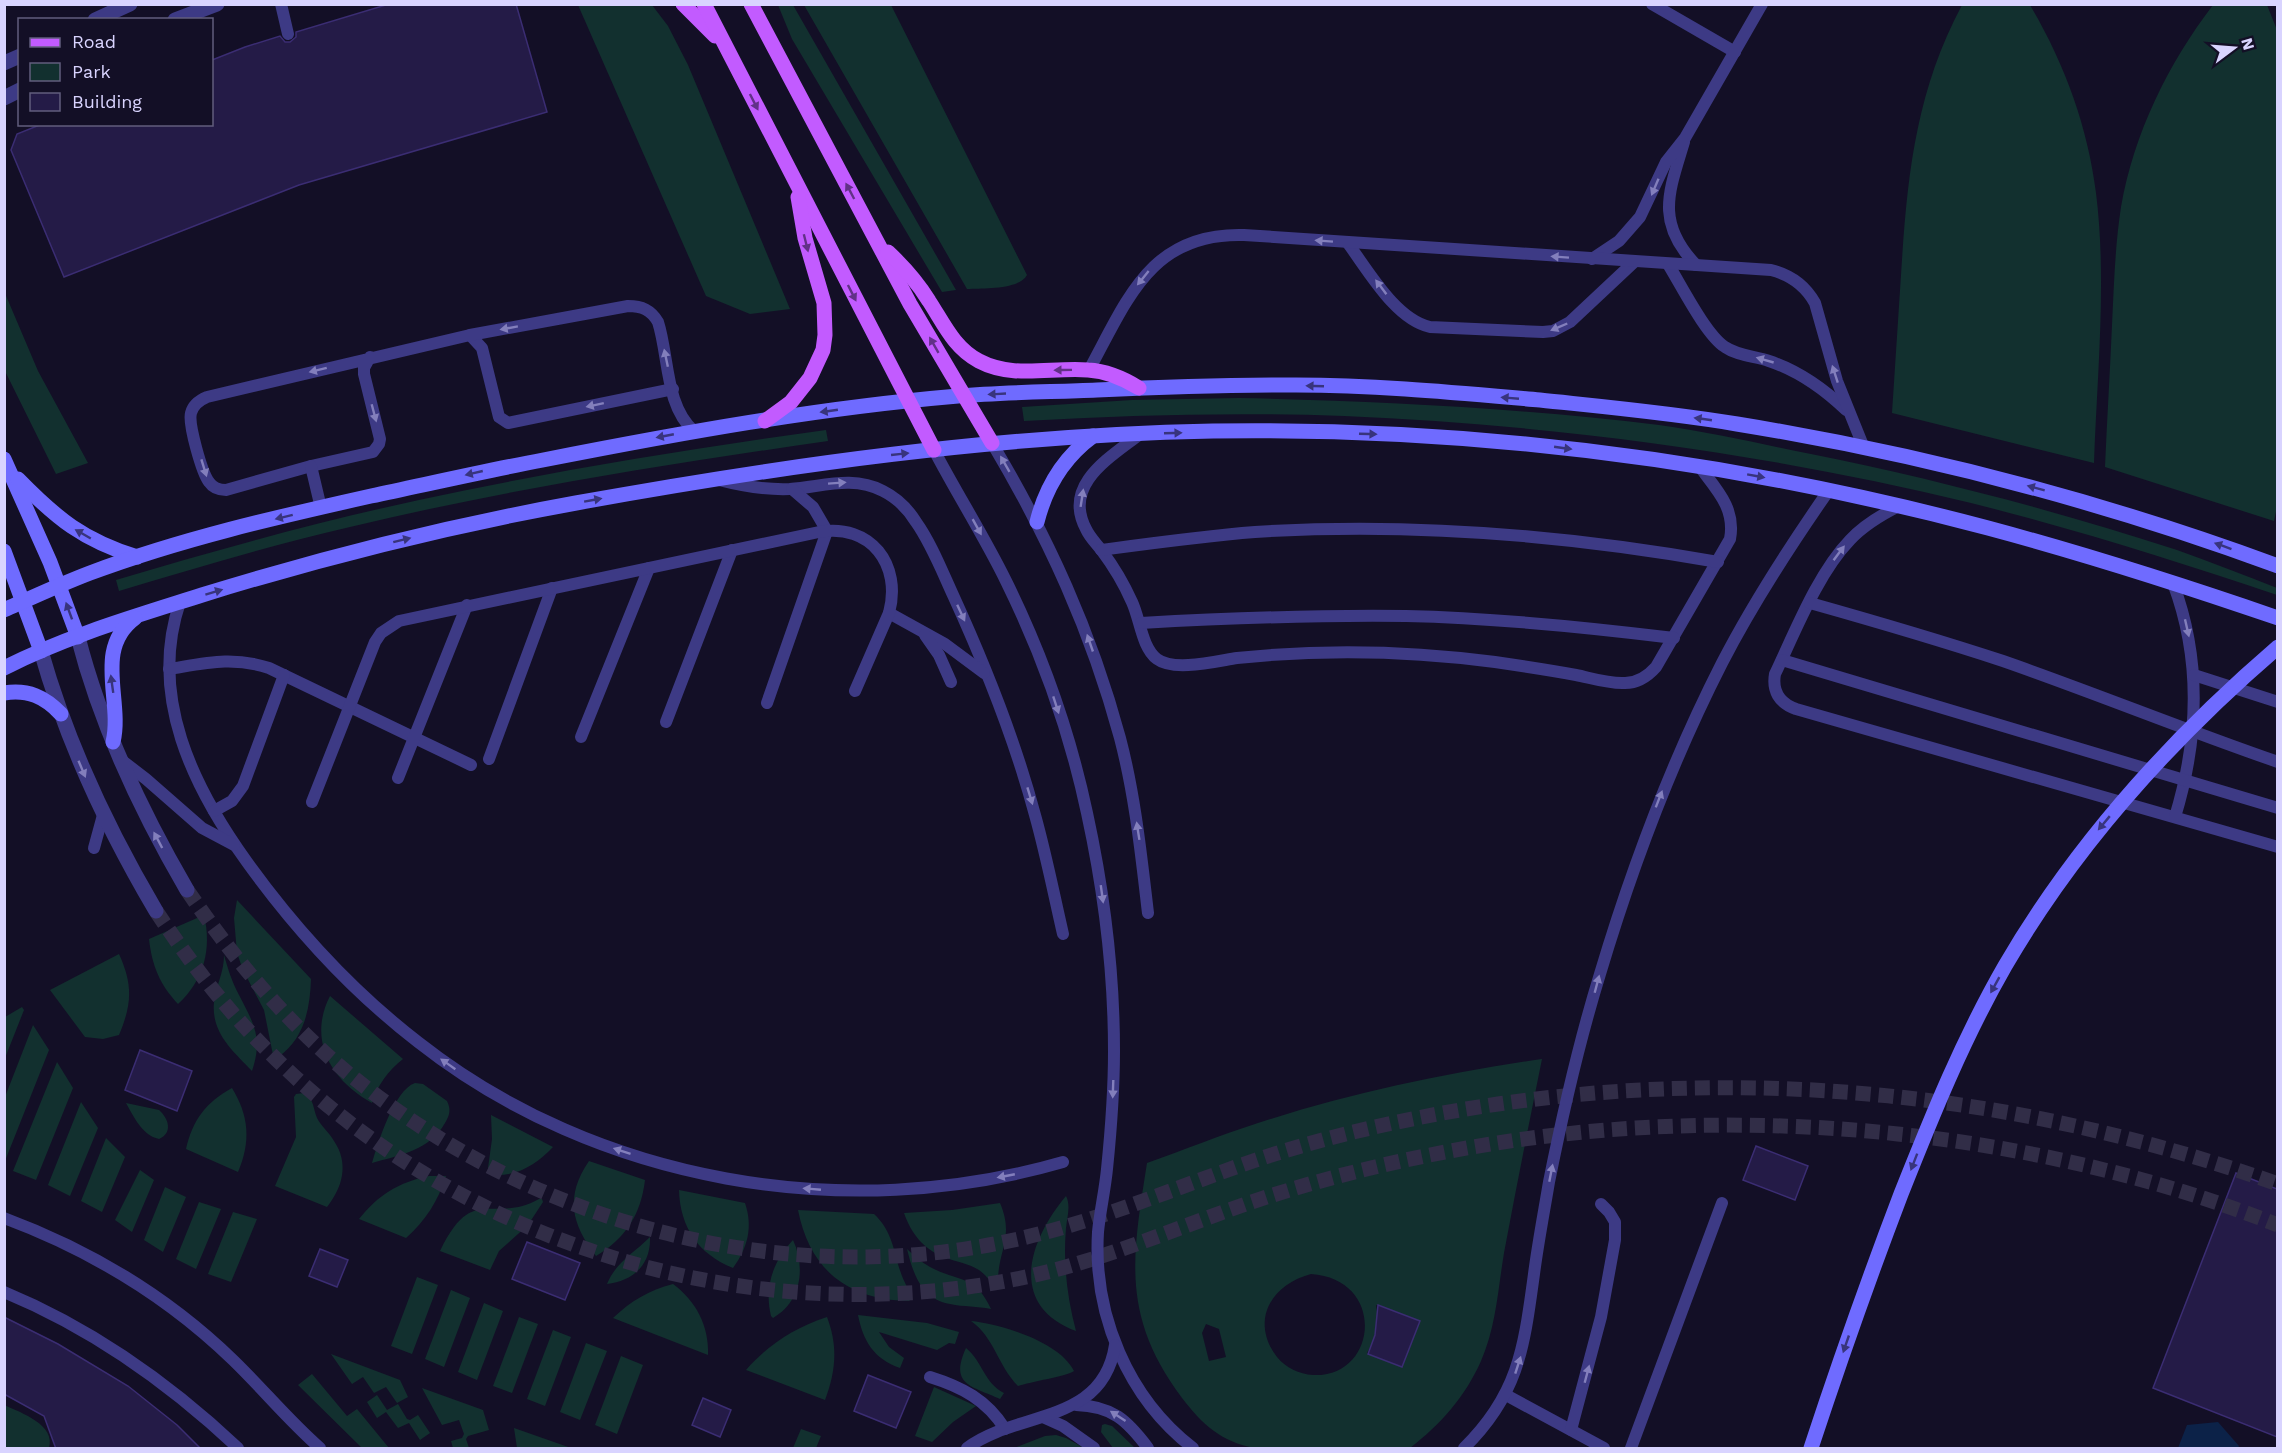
<svg xmlns="http://www.w3.org/2000/svg" width="2282" height="1453" font-family="'Work Sans',sans-serif">
	<style>
		.green { fill: #12302f; fill-rule: evenodd }
		.water { fill: #0c2248 }
		.building { fill: #241b47; stroke: #3b2d73; stroke-width: 1.5 }
		.lines { fill: none; stroke-linecap: round; stroke-linejoin: round }
		.street-tunnel { stroke: #312d47; stroke-width: 15; stroke-dasharray: 15 8; stroke-linecap: butt }
		.lane { stroke: #3d3a85; stroke-width: 12 }
		.street { stroke: #3d3a85; stroke-width: 15 }
		.secondary { stroke: #6f6bff; stroke-width: 15 }
		.primary { stroke: #c25bff; stroke-width: 15 }
		.secondary-bridge { stroke: #6f6bff; stroke-width: 15 }
		.oneway { fill: #623188 }
		.oneway2 { fill: #837fbc }
		.oneway3 { fill: #38347d }
	</style>
	<rect width="100%" height="100%" fill="#130f26"/>
	<g class="green">
		<polygon points="578,5 652,5 668,26 688,65 790,309 750,314 706,296"/>
		<polygon points="778,5 793,5 956,290 942,292 792,39"/>
		<path d="M804 5H891L1027 275C1019 290 983 288 967 289Z"/>
		<path d="M1962 5H2030C2064 62 2088 127 2096 193 2107 280 2097 376 2094 463L1892 413C1895 367 1898 321 1901 275 1907 178 1915 93 1962 5Z"/>
		<path d="M2213 5H2267L2277 30 2278 502 2274 521 2105 467C2107 419 2110 372 2112 325 2114 285 2115 246 2121 207 2134 133 2168 64 2213 5Z"/>
		<polygon points="4,291 38,371 88,463 56,474 5,371"/>
		<path d="M1239 398C1379 401 1520 408 1659 425 1710 432 1761 444 1811 454 1935 479 2057 511 2177 550 2211 562 2244 575 2277 588V595C2176 561 2075 529 1971 503 1765 453 1555 425 1344 416 1237 412 1131 415 1024 421L1022 407 1132 400Z"/>
		<path d="M826 430 828 441C668 464 508 489 350 527 272 545 195 568 119 591L116 580C216 550 317 522 419 500 553 471 689 449 826 430Z"/>
		<path d="M237 900 311 979C310 1010 304 1039 278 1057L273 1055 264 1010 243 970 237 953 234 918Z"/>
		<path d="M204 915C212 949 204 980 178 1004 160 985 152 966 149 939Z"/>
		<path d="M119 954C133 985 132 1004 119 1035L103 1039 85 1037 50 990Z"/>
		<path d="M224 955C228 969 232 982 239 995 254 1024 263 1038 252 1071 231 1049 208 1030 215 996 218 981 224 971 224 955Z"/>
		<path d="M330 996 403 1059C388 1071 378 1084 372 1103 332 1081 307 1041 330 996Z"/>
		<polygon points="22,1007 24,1010 5,1058 5,1017"/>
		<polygon points="33,1025 49,1050 5,1161 5,1097"/>
		<path d="M1542 1059C1529 1124 1516 1188 1504 1253 1498 1289 1496 1327 1481 1361 1465 1397 1441 1424 1410 1448 1373 1448 1337 1448 1300 1448 1286 1448 1269 1451 1255 1448 1221 1442 1202 1424 1182 1398 1121 1316 1132 1258 1147 1163 1184 1150 1220 1135 1258 1123 1351 1093 1445 1073 1542 1059ZM1311 1274C1387 1279 1378 1378 1313 1375 1299 1374 1286 1368 1277 1357 1250 1322 1270 1285 1311 1274ZM1376 1305 1420 1321 1402 1367 1367 1353C1376 1338 1379 1322 1376 1305ZM1206 1324 1219 1329 1226 1357 1209 1361 1202 1333Z"/>
		<polygon points="57,1062 73,1088 36,1180 13,1171"/>
		<path d="M415 1083 423 1084 447 1101C451 1109 450 1115 445 1123 430 1150 400 1155 372 1163 378 1143 394 1090 415 1083Z"/>
		<path d="M232 1088C249 1116 251 1141 238 1172L186 1149C192 1121 206 1102 232 1088Z"/>
		<path d="M304 1093C314 1098 313 1109 317 1118 321 1126 329 1132 334 1141 349 1163 343 1187 327 1207L275 1186 296 1137 294 1097 296 1094Z"/>
		<polygon points="81,1102 98,1128 70,1196 48,1185"/>
		<path d="M126 1103 159 1110C169 1119 173 1133 159 1139 142 1135 134 1117 126 1103Z"/>
		<path d="M491 1115 553 1147C538 1163 519 1176 495 1175L488 1168 492 1139Z"/>
		<polygon points="106,1138 125,1157 102,1212 81,1201"/>
		<path d="M589 1161 645 1180C641 1214 626 1238 596 1256 571 1224 565 1196 589 1161Z"/>
		<polygon points="140,1170 154,1180 132,1232 115,1220"/>
		<path d="M429 1176H446C438 1201 426 1220 406 1238L359 1219C378 1195 399 1182 429 1176Z"/>
		<polygon points="165,1187 186,1197 163,1252 144,1240"/>
		<path d="M679 1190 745 1203C753 1227 748 1247 733 1268 698 1254 680 1227 679 1190Z"/>
		<path d="M1066 1196C1071 1206 1067 1217 1066 1228 1063 1263 1067 1297 1076 1331 1007 1305 1029 1240 1066 1196Z"/>
		<path d="M539 1199H542L543 1202 528 1225 499 1251 490 1270 440 1251C473 1182 492 1225 539 1199Z"/>
		<polygon points="199,1202 221,1209 196,1269 176,1259"/>
		<path d="M1000 1203C1015 1238 997 1251 998 1284L995 1286C990 1281 985 1274 979 1270 968 1263 956 1262 944 1257 923 1249 911 1233 904 1213L952 1210Z"/>
		<path d="M798 1210 874 1214C894 1233 893 1252 902 1276 905 1284 910 1291 912 1298L909 1301C849 1300 810 1271 798 1210Z"/>
		<polygon points="233,1212 257,1219 231,1282 208,1274"/>
		<path d="M650 1237C651 1265 633 1281 607 1284 616 1262 634 1253 650 1237Z"/>
		<path d="M793 1240C806 1268 801 1302 773 1318L771 1316C764 1287 773 1261 793 1240Z"/>
		<path d="M907 1249C914 1256 921 1262 930 1267 958 1282 975 1274 991 1309 977 1306 964 1307 950 1304 921 1299 913 1273 907 1249Z"/>
		<polygon points="417,1277 438,1285 412,1354 391,1346"/>
		<path d="M673 1284C696 1301 709 1326 708 1355L613 1318C631 1301 649 1290 673 1284Z"/>
		<polygon points="451,1290 470,1298 444,1367 425,1359"/>
		<polygon points="484,1303 503,1311 477,1380 458,1372"/>
		<path d="M858 1315 927 1323 959 1332 955 1344 949 1343 937 1350 879 1332 889 1347 904 1358 900 1368C874 1359 863 1341 858 1315Z"/>
		<polygon points="519,1317 538,1324 512,1393 493,1386"/>
		<path d="M827 1317C838 1346 836 1371 825 1400L746 1370C769 1344 794 1328 827 1317Z"/>
		<path d="M971 1321C1001 1324 1060 1342 1074 1371 1067 1376 1030 1382 1018 1386 998 1366 994 1337 971 1321Z"/>
		<polygon points="553,1330 571,1337 545,1406 527,1399"/>
		<polygon points="586,1343 607,1351 580,1420 560,1412"/>
		<path d="M966 1348C983 1362 984 1383 1004 1393L1000 1399C972 1386 949 1385 966 1348Z"/>
		<polygon points="331,1354 400,1380 408,1397 397,1403 386,1387 374,1393 363,1377 352,1384"/>
		<polygon points="621,1356 643,1365 617,1434 595,1425"/>
		<polygon points="312,1374 347,1416 357,1409 389,1448 362,1448 298,1385"/>
		<polygon points="934,1387 976,1406 953,1422 932,1442 915,1436"/>
		<polygon points="422,1388 483,1410 489,1430 468,1436 466,1439 469,1448 453,1448 451,1441 462,1438 464,1434 459,1420 442,1425"/>
		<polygon points="377,1395 387,1410 398,1404 407,1419 410,1420 418,1415 430,1433 420,1440 409,1423 398,1428 386,1412 377,1418 367,1402"/>
		<path d="M4 1405C22 1413 56 1425 49 1448H5Z"/>
		<polygon points="1105,1424 1112,1426 1135,1448 1113,1448 1101,1432 1102,1425"/>
		<polygon points="514,1428 571,1448 534,1447 533,1448 517,1448"/>
		<polygon points="801,1429 821,1436 816,1448 793,1448"/>
		<polygon points="1056,1435 1066,1438 1084,1448 1014,1448 1045,1436"/>
	</g>
	<polygon class="water" points="2218,1422 2239,1446 2238,1448 2178,1448 2187,1425"/>
	<g class="building">
		<polygon points="389,4 516,4 547,112 299,185 64,277 11,150 17,134 42,124 212,124 212,60 245,47 280,36 285,42 290,42 296,37 296,32"/>
		<polygon points="140,1050 192,1071 177,1111 125,1090"/>
		<polygon points="1756,1146 1808,1166 1795,1200 1743,1180"/>
		<polygon points="2236,1173 2277,1189 2277,1437 2153,1388"/>
		<polygon points="527,1242 580,1263 565,1300 512,1279"/>
		<polygon points="320,1249 348,1260 337,1287 309,1276"/>
		<polygon points="1378,1305 1420,1321 1402,1367 1368,1354 1375,1335"/>
		<polygon points="4,1317 58,1344 128,1386 177,1425 201,1449 56,1449 44,1416 4,1394"/>
		<polygon points="868,1375 911,1392 896,1428 854,1411"/>
		<polygon points="703,1398 731,1410 720,1437 692,1425"/>
	</g>
	<g class="lines">
		<g class="street-tunnel">
			<path d="M187 890C232 956 282 1017 343 1069 524 1221 776 1291 1009 1241 1095 1223 1174 1188 1256 1160 1334 1134 1417 1116 1498 1104 1764 1066 2025 1095 2278 1184"/>
			<path d="M156 911C190 962 227 1011 271 1054 462 1245 746 1331 1011 1280 1102 1263 1185 1223 1273 1195 1346 1172 1421 1155 1497 1143 1751 1103 2037 1130 2278 1225"/>
		</g>
		<g class="lane">
			<polyline points="281,4 288,34"/>
			<polyline points="1652,4 1735,52"/>
			<path d="M1684 142C1669 192 1655 222 1696 265"/>
			<path d="M1347 242C1368 270 1395 319 1430 327L1543 332 1553 331 1570 322 1634 262"/>
			<polyline points="1592,259 1619,241 1640,217 1666,162 1685,138 1762,4"/>
			<path d="M1668 264C1681 285 1706 335 1725 347 1738 356 1755 356 1769 361 1799 371 1823 388 1846 410"/>
			<polyline points="470,335 482,348 499,417 508,423 673,389"/>
			<path d="M370 357 364 368V374L380 439 379 444 373 452 311 466 226 490C219 490 213 488 209 482 202 473 188 424 191 413 193 405 200 400 207 397L470 335 628 306C642 306 651 310 658 322 669 356 665 406 694 431"/>
			<path d="M1089 370C1127 301 1150 232 1244 235L1771 270C1791 275 1805 285 1815 303L1837 381 1864 448"/>
			<path d="M1140 434C1111 457 1062 484 1086 529 1090 538 1097 544 1102 551 1114 567 1124 584 1132 602 1140 619 1142 648 1157 659 1174 672 1217 661 1237 658 1322 649 1411 651 1495 662 1522 666 1549 670 1576 675 1591 678 1609 684 1625 683 1638 683 1648 676 1656 667L1730 539C1736 508 1716 489 1699 466"/>
			<path d="M992 443C1049 539 1091 631 1120 738 1135 795 1141 854 1148 913"/>
			<path d="M934 450C957 494 984 536 1006 581 1042 654 1070 733 1087 813 1104 891 1114 971 1114 1051 1114 1091 1111 1130 1107 1169 1105 1190 1100 1211 1098 1232 1093 1315 1128 1398 1193 1448"/>
			<polyline points="311,466 321,508"/>
			<path d="M719 480C742 486 765 490 790 489 822 487 852 475 883 491 897 498 908 509 916 522 931 543 942 571 953 595 985 665 1015 740 1035 815 1046 854 1054 895 1063 934"/>
			<path d="M1899 506C1881 515 1864 525 1850 540 1818 573 1795 632 1775 674 1772 691 1779 703 1796 709L2278 847"/>
			<path d="M1101 550C1153 543 1204 536 1255 532 1411 522 1565 535 1718 562"/>
			<path d="M2173 583C2202 660 2199 738 2175 817"/>
			<path d="M180 602C148 696 193 787 247 862 296 930 352 991 418 1042 597 1183 846 1225 1063 1162"/>
			<path d="M1810 603C1874 621 1939 640 2003 661 2095 693 2185 730 2278 762"/>
			<polyline points="889,613 945,644 984,673"/>
			<path d="M1141 623C1229 618 1317 615 1406 616 1496 618 1585 627 1674 638"/>
			<polyline points="925,635 939,655 951,682"/>
			<polyline points="1782,660 2278,808"/>
			<path d="M169 669C206 663 232 656 269 668L471 765"/>
			<polyline points="2194,675 2278,702"/>
			<polyline points="767,703 827,531 813,507 792,489"/>
			<polyline points="666,722 732,550"/>
			<polyline points="581,737 649,568"/>
			<polyline points="120,759 146,779 202,828 234,845"/>
			<polyline points="489,759 552,588"/>
			<polyline points="398,778 467,605"/>
			<path d="M312 802 375 642 381 633 399 621 819 532C871 523 902 565 889 613L855 691"/>
			<polyline points="214,811 232,801 243,786 284,675"/>
			<polyline points="94,848 103,815"/>
			<path d="M4 1218C90 1250 168 1297 233 1360 263 1389 289 1421 320 1448"/>
			<path d="M4 1292C91 1328 170 1384 238 1448"/>
			<path d="M930 1377C962 1387 987 1400 1005 1429"/>
			<polyline points="1506,1395 1604,1448"/>
			<path d="M1076 1405C1112 1406 1127 1420 1148 1448"/>
			<polyline points="1043,1417 1063,1426 1094,1448"/>
			<polyline points="1571,1430 1601,1317 1615,1240 1615,1222 1609,1212 1601,1204"/>
			<path d="M967 1448C1018 1410 1103 1425 1115 1345"/>
			<path d="M1464 1448C1519 1394 1524 1347 1534 1274 1538 1243 1544 1212 1549 1182 1563 1112 1579 1042 1600 974 1632 867 1671 763 1722 663 1753 603 1790 546 1829 490"/>
			<polyline points="1631,1448 1722,1203"/>
		</g>
		<g class="street">
			<polyline points="95,20 130,4"/>
			<polyline points="175,20 217,4"/>
			<polyline points="4,63 20,56"/>
			<polyline points="4,98 20,90"/>
			<path d="M78 637C101 727 141 811 187 890"/>
			<path d="M41 651C67 743 107 828 156 911"/>
		</g>
		<g class="secondary">
			<polyline points="4,459 50,562 78,637"/>
			<path d="M18 479C57 519 83 540 137 557"/>
			<path d="M1037 522C1046 486 1063 458 1093 436"/>
			<polyline points="4,551 41,651"/>
			<path d="M4 610C33 597 61 584 90 573 181 539 277 517 371 496 428 484 485 471 543 460 680 433 818 408 958 396 1004 392 1051 392 1097 390 1163 387 1230 385 1296 385 1377 385 1459 393 1540 400 1606 407 1672 413 1737 424 1921 454 2102 501 2278 566"/>
			<path d="M4 668C67 636 136 616 202 595 325 557 449 526 576 503 786 465 999 435 1213 431 1474 427 1736 461 1988 528 2085 554 2182 585 2278 618"/>
			<path d="M4 693C28 689 45 697 61 714"/>
			<path d="M113 742C123 701 93 649 135 618"/>
		</g>
		<g class="primary">
			<polyline points="683,4 715,36"/>
			<polyline points="704,4 934,450"/>
			<polyline points="751,4 910,304 992,443"/>
			<path d="M888 252C904 267 918 283 929 301 944 324 954 348 979 361 1013 379 1051 367 1088 370 1106 371 1123 378 1139 388"/>
			<polyline points="765,421 791,402 810,378 823,350 825,335 824,303 805,238 798,197"/>
		</g>
		<path class="secondary-bridge" d="M1811 1448C1839 1363 1869 1278 1901 1194 1932 1116 1963 1039 2005 966 2076 844 2171 739 2278 647"/>
	</g>
	<defs><path id="oneway-solid" d="M-6-.8H1V-3.2L6.5 0L1 3.2V.8H-6Z" transform="scale(1.5)"/></defs>
	<g class="oneway">
		<use href="#oneway-solid" transform="translate(754 102) rotate(63)"/>
		<use href="#oneway-solid" transform="translate(850 191) rotate(-118)"/>
		<use href="#oneway-solid" transform="translate(806 243) rotate(76)"/>
		<use href="#oneway-solid" transform="translate(852 293) rotate(63)"/>
		<use href="#oneway-solid" transform="translate(934 345) rotate(-120)"/>
		<use href="#oneway-solid" transform="translate(1063 370) rotate(179)"/>
	</g>
	<g class="oneway2">
		<use href="#oneway-solid" transform="translate(1655 187) rotate(113)"/>
		<use href="#oneway-solid" transform="translate(1324 241) rotate(-176)"/>
		<use href="#oneway-solid" transform="translate(1560 257) rotate(-176)"/>
		<use href="#oneway-solid" transform="translate(1143 278) rotate(129)"/>
		<use href="#oneway-solid" transform="translate(1381 287) rotate(-127)"/>
		<use href="#oneway-solid" transform="translate(1559 327) rotate(157)"/>
		<use href="#oneway-solid" transform="translate(509 328) rotate(170)"/>
		<use href="#oneway-solid" transform="translate(666 358) rotate(-102)"/>
		<use href="#oneway-solid" transform="translate(1765 360) rotate(-164)"/>
		<use href="#oneway-solid" transform="translate(318 370) rotate(166)"/>
		<use href="#oneway-solid" transform="translate(1835 374) rotate(-108)"/>
		<use href="#oneway-solid" transform="translate(595 405) rotate(168)"/>
		<use href="#oneway-solid" transform="translate(374 413) rotate(75)"/>
		<use href="#oneway-solid" transform="translate(1005 464) rotate(-120)"/>
		<use href="#oneway-solid" transform="translate(204 468) rotate(73)"/>
		<use href="#oneway-solid" transform="translate(837 483) rotate(-4)"/>
		<use href="#oneway-solid" transform="translate(1082 498) rotate(-81)"/>
		<use href="#oneway-solid" transform="translate(977 527) rotate(61)"/>
		<use href="#oneway-solid" transform="translate(1839 553) rotate(-53)"/>
		<use href="#oneway-solid" transform="translate(961 613) rotate(65)"/>
		<use href="#oneway-solid" transform="translate(2187 628) rotate(77)"/>
		<use href="#oneway-solid" transform="translate(1090 643) rotate(-109)"/>
		<use href="#oneway-solid" transform="translate(1056 705) rotate(72)"/>
		<use href="#oneway-solid" transform="translate(82 769) rotate(67)"/>
		<use href="#oneway-solid" transform="translate(1030 796) rotate(73)"/>
		<use href="#oneway-solid" transform="translate(1659 799) rotate(-69)"/>
		<use href="#oneway-solid" transform="translate(1138 831) rotate(-99)"/>
		<use href="#oneway-solid" transform="translate(158 840) rotate(-118)"/>
		<use href="#oneway-solid" transform="translate(1102 894) rotate(82)"/>
		<use href="#oneway-solid" transform="translate(1597 984) rotate(-75)"/>
		<use href="#oneway-solid" transform="translate(448 1064) rotate(-145)"/>
		<use href="#oneway-solid" transform="translate(1113 1089) rotate(92)"/>
		<use href="#oneway-solid" transform="translate(622 1151) rotate(-162)"/>
		<use href="#oneway-solid" transform="translate(1551 1173) rotate(-79)"/>
		<use href="#oneway-solid" transform="translate(1006 1176) rotate(169)"/>
		<use href="#oneway-solid" transform="translate(812 1189) rotate(-175)"/>
		<use href="#oneway-solid" transform="translate(1518 1365) rotate(-72)"/>
		<use href="#oneway-solid" transform="translate(1587 1374) rotate(-75)"/>
		<use href="#oneway-solid" transform="translate(1118 1416) rotate(-147)"/>
	</g>
	<g class="oneway3">
		<use href="#oneway-solid" transform="translate(1315 386) rotate(-178)"/>
		<use href="#oneway-solid" transform="translate(997 394) rotate(177)"/>
		<use href="#oneway-solid" transform="translate(1510 398) rotate(-175)"/>
		<use href="#oneway-solid" transform="translate(829 411) rotate(172)"/>
		<use href="#oneway-solid" transform="translate(1703 419) rotate(-172)"/>
		<use href="#oneway-solid" transform="translate(1173 433) rotate(-2)"/>
		<use href="#oneway-solid" transform="translate(1368 434) rotate(2)"/>
		<use href="#oneway-solid" transform="translate(665 436) rotate(169)"/>
		<use href="#oneway-solid" transform="translate(1563 448) rotate(8)"/>
		<use href="#oneway-solid" transform="translate(900 454) rotate(-6)"/>
		<use href="#oneway-solid" transform="translate(474 473) rotate(167)"/>
		<use href="#oneway-solid" transform="translate(1756 476) rotate(10)"/>
		<use href="#oneway-solid" transform="translate(2036 488) rotate(-165)"/>
		<use href="#oneway-solid" transform="translate(593 500) rotate(-10)"/>
		<use href="#oneway-solid" transform="translate(284 517) rotate(166)"/>
		<use href="#oneway-solid" transform="translate(83 534) rotate(-150)"/>
		<use href="#oneway-solid" transform="translate(402 540) rotate(-14)"/>
		<use href="#oneway-solid" transform="translate(2223 546) rotate(-160)"/>
		<use href="#oneway-solid" transform="translate(214 592) rotate(-17)"/>
		<use href="#oneway-solid" transform="translate(69 611) rotate(-110)"/>
		<use href="#oneway-solid" transform="translate(112 684) rotate(-98)"/>
		<use href="#oneway-solid" transform="translate(2104 823) rotate(130)"/>
		<use href="#oneway-solid" transform="translate(1995 985) rotate(119)"/>
		<use href="#oneway-solid" transform="translate(1914 1162) rotate(111)"/>
		<use href="#oneway-solid" transform="translate(1846 1344) rotate(109)"/>
	</g>
	<rect width="2282" height="1453" fill="none" stroke="#d9d4ff" stroke-width="12"/>
	<rect x="18" y="18" width="195" height="108" fill="#130f26" stroke="#625e7d" stroke-width="1.5"/>
	<rect x="30" y="38" width="30" height="9" fill="#c25bff" stroke="#625e7d" stroke-width="1.5"/>
	<text x="72" y="48" font-size="18" fill="#d9d4ff">Road</text>
	<rect x="30" y="63" width="30" height="18" fill="#12302f" stroke="#625e7d" stroke-width="1.5"/>
	<text x="72" y="78" font-size="18" fill="#d9d4ff">Park</text>
	<rect x="30" y="93" width="30" height="18" fill="#241b47" stroke="#625e7d" stroke-width="1.5"/>
	<text x="72" y="108" font-size="18" fill="#d9d4ff">Building</text>
	<g transform="translate(2234 48) rotate(74)" stroke="#130f26" stroke-width="4.5" paint-order="stroke">
	<path d="M0-4.5L10 22L0 15L-10 22Z" fill="#d9d4ff"/>
	<text y="-9" font-size="16" font-weight="bold" text-anchor="middle" fill="#d9d4ff">N</text>
	</g>
</svg>
